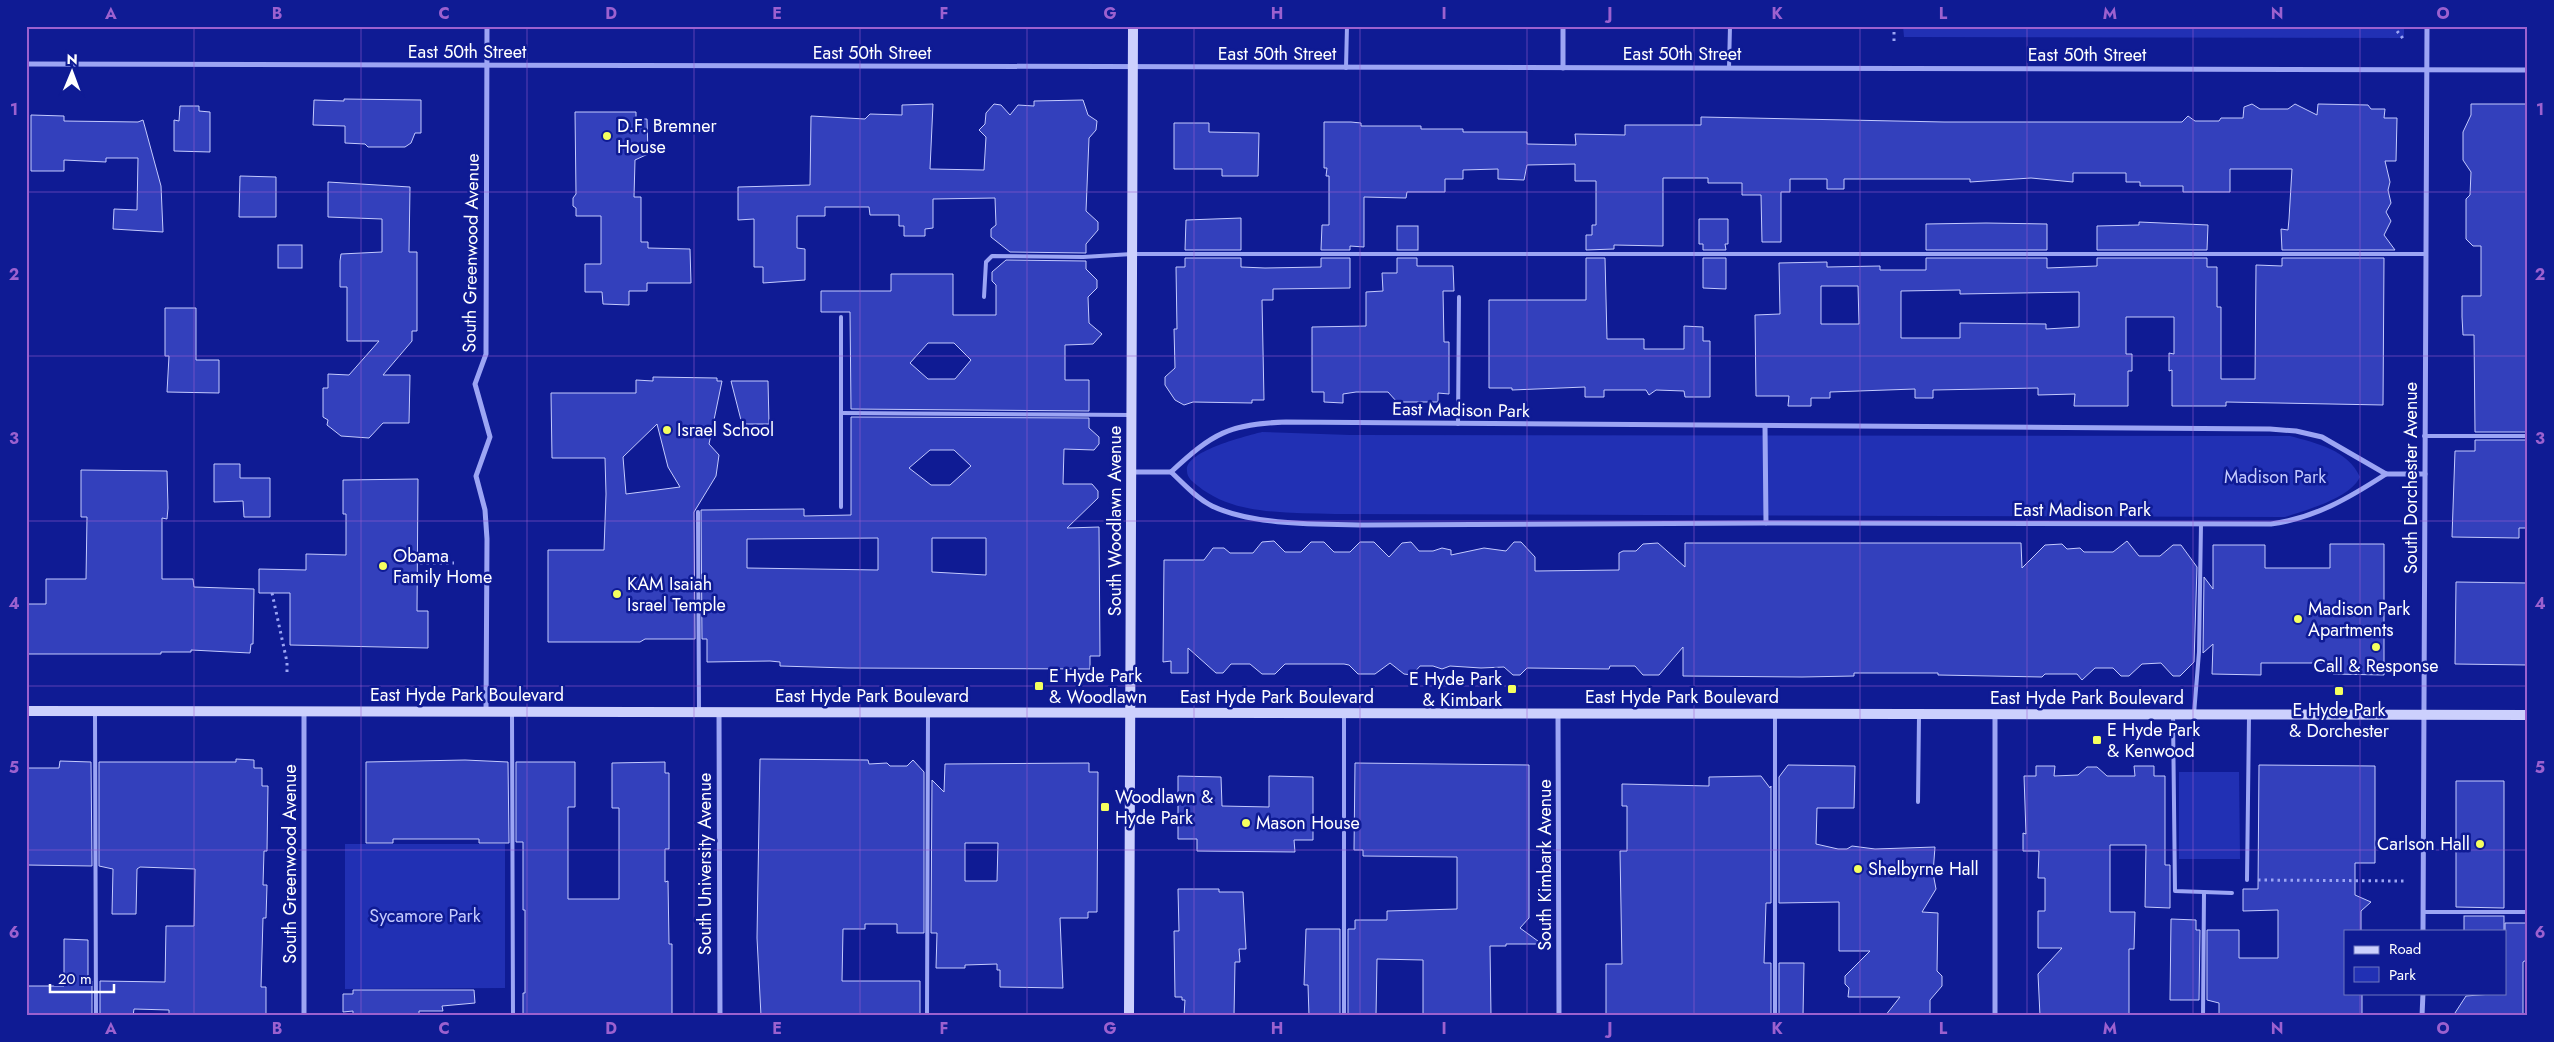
<svg xmlns="http://www.w3.org/2000/svg" width="2554" height="1042" font-family="Jost,sans-serif">
	<style>
		.green { fill: #2130b4 }
		.building { fill: #3340bc; stroke: #c4cafe; fill-rule: evenodd }
		.lines { fill: none; stroke-linecap: round; stroke-linejoin: round }
		.path { stroke: #9ca5f4; stroke-width: 3; stroke-dasharray: 2.5 4; stroke-linecap: butt }
		.lane { stroke: #9ca5f4; stroke-width: 4 }
		.street { stroke: #9ca5f4; stroke-width: 5 }
		.secondary { stroke: #ccd0fd; stroke-width: 10 }
		.grid { fill: none; stroke: #9c61cf; stroke-width: 1; stroke-opacity: 0.55 }
		.poi-dot { fill: #f5ff5f; stroke: #0f1b94; stroke-width: 2 }
		.labels { text-anchor: middle; stroke-width: 5; stroke-linejoin: round; paint-order: stroke }
		.street-label { font-size: 18px; fill: #fff; stroke: #0f1b94 }
		.poi-label { font-size: 18px; fill: #fff; stroke: #0f1b94; text-anchor: start }
		.park-label { font-size: 18px; fill: #c4cafe; stroke: #0f1b94 }
		.neatline { fill: none; stroke: #9c61cf; stroke-width: 2 }
		.grid-label { font-size: 16px; text-anchor: middle; font-weight: bold; fill: #9c61cf }
	</style>
	<rect width="100%" height="100%" fill="#0f1b94"/>
	<g class="green">
		<polygon points="1903,26 2404,26 2404,38 1904,37"/>
		<path d="M1262 432 1350 435 2290 436C2316 443 2348 450 2360 477 2350 498 2307 510 2285 517L1335 514C1305 513 1273 514 1243 507 1228 504 1210 496 1198 486 1193 482 1187 478 1187 471 1184 451 1247 436 1262 432Z"/>
		<polygon points="2179,772 2239,772 2240,859 2179,859"/>
		<polygon points="345,844 505,844 505,988 345,989"/>
	</g>
	<g class="building">
		<polygon points="344,99 421,100 421,133 415,133 411,143 405,147 368,147 365,144 345,143 345,126 313,125 314,100 344,101"/>
		<polygon points="1083,100 1088,115 1097,121 1096,130 1089,138 1086,211 1098,222 1098,230 1086,244 1086,253 1010,252 991,237 991,229 996,225 995,198 933,199 933,228 925,229 925,236 904,236 904,226 899,226 899,215 870,215 869,207 825,207 825,216 797,216 797,248 805,249 805,280 763,283 763,267 754,267 754,219 738,220 738,187 810,185 811,116 865,119 870,114 902,115 902,105 933,104 930,169 984,170 986,137 979,130 985,124 986,113 994,104 1001,105 1010,115 1018,105 1034,106 1034,101"/>
		<polygon points="2252,104 2260,109 2288,109 2295,104 2317,115 2318,104 2368,105 2371,109 2385,109 2384,118 2397,118 2396,161 2385,161 2390,182 2388,190 2391,203 2386,212 2391,221 2384,235 2395,250 2282,250 2281,229 2288,230 2289,219 2292,169 2230,169 2230,192 2183,192 2183,186 2140,186 2140,182 2126,182 2126,173 2073,173 2073,182 2031,178 1970,182 1970,179 1844,179 1844,189 1827,189 1827,179 1790,179 1790,192 1781,192 1781,242 1762,242 1761,195 1742,195 1742,183 1708,183 1708,178 1663,178 1663,246 1614,245 1614,249 1586,250 1586,235 1592,235 1592,225 1596,225 1596,181 1575,181 1575,164 1527,165 1524,180 1498,179 1498,169 1463,170 1463,179 1445,179 1445,192 1407,192 1406,198 1364,197 1364,247 1350,246 1350,250 1321,250 1322,225 1329,225 1329,176 1326,176 1327,168 1324,168 1324,122 1351,122 1361,123 1361,126 1421,126 1421,129 1463,129 1463,132 1527,132 1527,144 1576,145 1575,134 1625,135 1625,125 1701,125 1701,117 1944,122 2182,122 2188,116 2195,121 2219,121 2221,118 2243,118 2244,107"/>
		<polygon points="2471,104 2528,104 2528,432 2475,432 2474,335 2463,335 2462,317 2462,296 2481,296 2481,246 2473,246 2466,239 2466,199 2470,195 2471,172 2463,160 2463,132 2471,115"/>
		<polygon points="180,106 199,106 199,111 210,112 210,152 174,151 174,120 179,121"/>
		<polygon points="575,112 636,112 636,119 647,119 648,154 635,160 634,197 641,197 641,242 648,242 648,248 690,249 691,283 647,283 647,291 629,291 629,305 603,304 602,292 585,292 585,264 601,264 601,216 576,216 576,208 573,206 573,198 576,194"/>
		<polygon points="31,115 64,116 64,121 138,122 143,120 161,186 163,232 113,229 114,209 137,210 138,158 106,158 106,162 64,160 64,171 31,171"/>
		<polygon points="1174,123 1209,123 1209,132 1259,133 1258,176 1222,176 1222,169 1174,169"/>
		<polygon points="240,176 276,177 276,217 239,217"/>
		<polygon points="328,182 410,187 409,252 417,252 417,331 412,331 412,341 383,375 410,375 409,423 383,423 369,438 341,436 327,425 328,420 323,417 323,388 328,388 328,374 349,375 379,341 347,341 347,287 340,287 340,261 341,254 382,252 382,219 328,217"/>
		<polygon points="1241,218 1241,250 1185,250 1186,220"/>
		<polygon points="1699,219 1728,219 1728,244 1725,244 1726,250 1703,250 1703,244 1699,244"/>
		<polygon points="2139,222 2208,225 2207,250 2097,250 2097,226 2139,225"/>
		<polygon points="1986,223 2047,224 2047,250 1926,250 1926,224"/>
		<rect x="1397" y="226" width="21" height="24"/>
		<rect x="278" y="245" width="24" height="23"/>
		<polygon points="1185,258 1241,258 1241,267 1265,268 1321,267 1321,258 1350,258 1350,288 1273,289 1273,300 1262,300 1264,400 1252,400 1252,403 1193,402 1184,405 1175,400 1165,385 1165,377 1175,368 1174,329 1177,329 1176,267 1185,267"/>
		<polygon points="1397,258 1417,258 1417,266 1453,266 1454,291 1443,291 1444,342 1449,342 1449,394 1438,393 1438,402 1397,402 1388,392 1356,392 1343,394 1343,403 1324,402 1324,392 1312,392 1312,327 1366,326 1366,292 1383,291 1382,273 1397,273"/>
		<polygon points="1586,258 1605,258 1607,339 1644,339 1644,349 1684,349 1684,326 1703,327 1703,341 1710,341 1710,397 1685,397 1684,391 1656,390 1649,395 1646,390 1604,390 1604,397 1585,397 1585,387 1512,390 1512,388 1489,388 1489,300 1586,300"/>
		<polygon points="1703,258 1726,258 1726,289 1703,288"/>
		<path d="M1926 258H2047V268L2097 266V258H2207V267H2217V307H2221V379H2255L2256 265 2282 266V258H2384L2383 405 2226 402V406H2172V370L2169 371V353L2174 354V317H2126V354H2132V371H2128V406H2074L2075 394 2038 395V388L1933 390V398H1915V389L1830 392V398H1811V406H1788L1789 396H1756L1755 315 1780 314 1779 263 1827 262V267L1880 266V270H1926ZM1821 286H1858L1859 324H1821ZM1960 290V294L2079 292V327L2046 329V324L1960 323V338H1901V291Z"/>
		<path d="M1006 260 1086 261V269L1097 280V288L1088 297 1089 323 1102 334 1093 344 1065 345V380H1089V411L851 409 850 312H821V291H891V274H953V315H996V285L992 281V272ZM928 343H954L971 360 955 379H928L910 363Z"/>
		<polygon points="165,308 196,308 196,360 219,360 219,393 167,392 169,356 165,356"/>
		<path d="M653 377 717 378V381H722L709 444 719 455 716 476 694 512 695 639H645L640 642H548V550H604L606 494 605 458H552L551 393H636V380L653 381ZM657 424 668 467 680 487 626 494 623 457Z"/>
		<polygon points="731,381 768,381 769,424 742,424"/>
		<path d="M851 417 1089 418V428L1099 437V444L1094 450 1064 449 1063 484H1092L1098 491V498L1067 528 1099 527 1100 656H1090V669L848 668 780 666V662L770 661 707 662V639H702L701 510 804 509V516L851 515ZM930 450H954L971 466 950 485H931L909 468ZM878 538V570L747 568V539ZM932 538H986V575L932 572Z"/>
		<polygon points="2475,440 2528,440 2528,528 2519,528 2519,538 2452,537 2455,451 2475,451"/>
		<polygon points="214,464 240,464 240,478 270,478 270,517 244,517 243,501 214,502"/>
		<polygon points="81,470 167,471 168,508 167,519 162,518 162,579 193,579 194,587 254,589 253,644 251,644 250,653 191,650 191,652 161,652 161,654 26,654 26,604 46,604 46,579 86,579 87,517 81,517"/>
		<polygon points="418,479 417,611 428,611 428,648 290,645 290,593 259,593 259,569 306,570 306,554 346,555 346,514 343,514 343,480"/>
		<polygon points="1274,541 1285,552 1301,552 1311,542 1324,542 1334,552 1350,552 1360,542 1374,542 1389,557 1402,543 1411,542 1419,551 1433,551 1442,548 1451,550 1451,555 1484,548 1506,551 1514,542 1521,542 1535,557 1535,571 1619,570 1619,553 1623,551 1636,551 1643,544 1658,543 1685,567 1685,543 2021,543 2022,568 2045,545 2062,544 2067,549 2080,548 2084,552 2113,552 2127,541 2139,556 2160,556 2173,545 2181,545 2197,567 2194,662 2180,676 2173,676 2161,663 2142,664 2129,676 2121,676 2113,668 2095,668 2082,680 2077,674 2045,674 2042,677 1938,675 1938,673 1854,673 1854,676 1802,677 1683,676 1683,647 1659,675 1643,675 1635,666 1610,666 1609,669 1527,668 1520,675 1513,675 1504,667 1481,668 1450,666 1442,669 1433,666 1420,666 1412,675 1404,674 1390,663 1375,674 1358,674 1349,665 1344,664 1285,664 1275,674 1262,674 1250,664 1231,664 1223,673 1216,673 1188,648 1188,673 1171,673 1171,661 1163,662 1164,560 1204,560 1213,548 1224,548 1230,553 1253,553 1262,542"/>
		<polygon points="2330,544 2384,544 2384,675 2333,674 2333,663 2261,663 2261,675 2212,674 2213,644 2203,653 2204,577 2213,589 2213,545 2265,545 2265,568 2330,568"/>
		<polygon points="2456,582 2528,583 2528,665 2455,664"/>
		<polygon points="236,759 254,760 254,768 262,768 262,786 268,786 267,851 264,851 263,885 267,885 266,918 263,918 261,987 266,987 266,1016 169,1016 169,1010 134,1009 133,1016 100,1016 100,981 165,982 166,926 194,926 195,869 140,867 137,869 136,914 112,914 113,869 99,866 99,762 236,762"/>
		<polygon points="760,759 868,760 869,764 887,763 890,766 907,766 913,760 924,772 924,933 897,933 897,924 865,924 865,929 843,929 842,981 920,981 920,1016 761,1016 757,938"/>
		<polygon points="465,760 508,762 509,843 479,843 479,839 393,839 393,843 366,843 366,762"/>
		<polygon points="60,761 91,762 92,866 26,865 26,768 59,768"/>
		<polygon points="516,762 575,762 575,807 568,807 568,899 619,899 619,808 612,808 612,763 665,762 665,773 669,773 669,849 665,849 665,882 668,881 669,944 672,944 672,1016 523,1016 523,993 525,993 525,910 523,910 523,842 516,842"/>
		<path d="M1089 763V772H1098L1097 912H1088V918H1060L1063 988 1000 987V970H997V964L965 965V968H936L937 933H931L932 780 944 792 945 764ZM965 843H998L997 881H965Z"/>
		<polygon points="1355,763 1529,765 1529,918 1520,928 1542,944 1506,944 1506,946 1490,946 1491,1016 1423,1016 1423,960 1377,959 1376,1016 1348,1016 1348,929 1355,929 1355,920 1387,920 1387,911 1457,909 1457,857 1363,856 1363,850 1354,850"/>
		<polygon points="1788,765 1855,766 1854,808 1817,808 1816,844 1838,849 1847,849 1852,846 1875,849 1935,847 1933,873 1936,889 1922,912 1938,913 1937,971 1942,976 1942,986 1930,1000 1930,1016 1885,1016 1900,997 1848,997 1849,988 1845,984 1845,976 1870,951 1839,951 1839,902 1779,903 1779,777"/>
		<polygon points="2259,765 2375,766 2375,863 2355,863 2355,895 2371,902 2361,911 2361,931 2345,931 2345,993 2362,993 2362,1016 2219,1016 2219,1003 2207,1000 2207,930 2239,930 2239,958 2278,958 2278,910 2243,911 2243,889 2258,889"/>
		<polygon points="2036,766 2055,766 2054,776 2078,775 2087,767 2097,767 2107,776 2135,776 2134,766 2154,766 2154,776 2165,776 2165,865 2170,865 2170,908 2145,907 2146,845 2110,845 2110,912 2135,912 2134,949 2129,949 2129,1016 2040,1016 2038,974 2062,948 2038,948 2038,911 2045,911 2045,878 2038,878 2039,851 2023,851 2023,833 2026,834 2024,776 2036,776"/>
		<polygon points="1178,776 1221,777 1222,806 1269,807 1269,776 1313,777 1313,840 1294,840 1295,852 1197,851 1197,839 1178,839"/>
		<polygon points="1761,776 1770,788 1771,786 1771,903 1766,903 1764,963 1771,963 1771,1016 1606,1016 1606,964 1622,964 1620,851 1627,851 1627,806 1622,806 1622,784 1709,786 1709,777"/>
		<polygon points="2456,781 2504,781 2504,908 2456,907"/>
		<polygon points="1178,889 1219,889 1219,892 1243,892 1246,949 1239,949 1240,962 1235,962 1234,1016 1184,1016 1185,1000 1182,1000 1182,997 1175,997 1174,931 1179,931"/>
		<rect x="2464" y="916" width="40" height="15"/>
		<polygon points="2171,919 2196,920 2196,930 2200,930 2199,1000 2170,1000"/>
		<polygon points="2505,923 2528,923 2528,959 2523,962 2523,1016 2453,1016 2466,996 2505,993"/>
		<polygon points="1306,929 1340,929 1340,1016 1309,1016 1308,985 1304,985"/>
		<polygon points="64,939 88,940 88,981 92,981 92,1016 26,1015 26,986 64,986"/>
		<polygon points="1779,963 1804,963 1803,1016 1779,1016"/>
		<polygon points="353,990 474,990 475,1003 442,1006 443,1011 419,1011 419,1016 353,1016 353,1011 343,1012 343,994 353,994"/>
	</g>
	<g class="lines">
		<g class="path">
			<polyline points="2393,26 2405,41"/>
			<polyline points="1894,41 1894,26"/>
			<polyline points="420,563 454,563"/>
			<polyline points="272,593 287,662 287,674"/>
			<polyline points="2258,880 2404,881"/>
		</g>
		<g class="lane">
			<polyline points="1346,68 1347,26"/>
			<polyline points="1729,68 1730,26"/>
			<polyline points="984,297 986,262 992,256 1083,257 1132,254 2425,254"/>
			<polyline points="841,317 841,507"/>
			<polyline points="842,413 1131,415"/>
			<polyline points="1458,424 1459,297"/>
			<polyline points="2424,436 2528,436"/>
			<polyline points="698,512 699,711"/>
			<polyline points="95,713 96,1016"/>
			<polyline points="512,714 513,1016"/>
			<polyline points="2194,714 2199,652 2201,524"/>
			<polyline points="1775,716 1775,1016"/>
			<polyline points="2173,716 2175,891 2232,893"/>
			<polyline points="1918,802 1919,716"/>
			<polyline points="2247,880 2249,717"/>
			<polyline points="2423,912 2528,912"/>
			<polyline points="927,1016 928,714"/>
			<polyline points="1344,1016 1344,715"/>
			<polyline points="2203,1016 2204,892"/>
		</g>
		<g class="street">
			<polyline points="26,64 2528,70"/>
			<polyline points="1563,68 1563,26"/>
			<polyline points="1765,426 1766,523"/>
			<path d="M1132 472H1171C1213 433 1229 424 1286 422L2270 429 2296 431 2322 437 2386 474H2425"/>
			<path d="M1171 472C1184 484 1196 498 1212 506 1254 526 1322 524 1367 525L1766 523 2271 524C2315 518 2349 498 2386 474"/>
			<polyline points="719,711 720,1016"/>
			<polyline points="486,712 487,539 485,510 476,476 490,437 475,384 486,354 487,26"/>
			<polyline points="1558,714 1559,1016"/>
			<polyline points="2423,931 2427,26"/>
			<polyline points="304,1016 304,712"/>
			<polyline points="1995,1016 1995,714"/>
			<polyline points="2422,1016 2423,993"/>
		</g>
		<g class="secondary">
			<polyline points="26,711 2528,715"/>
			<polyline points="1129,1016 1133,26"/>
		</g>
	</g>
	<path class="grid" d="M194 26V1016M361 26V1016M527 26V1016M694 26V1016M860 26V1016M1027 26V1016M1194 26V1016M1360 26V1016M1527 26V1016M1694 26V1016M1860 26V1016M2027 26V1016M2193 26V1016M2360 26V931M26 192H2528M26 356H2528M26 521H2528M26 686H2528M26 850H2528M2360 993V1016"/>
	<g class="poi-dot">
		<circle cx="607" cy="136" r="5"/>
		<circle cx="667" cy="430" r="5"/>
		<circle cx="383" cy="566" r="5"/>
		<circle cx="617" cy="594" r="5"/>
		<circle cx="2298" cy="619" r="5"/>
		<circle cx="2376" cy="647" r="5"/>
		<rect x="1034" y="681" width="10" height="10" rx="2.5"/>
		<rect x="1507" y="684" width="10" height="10" rx="2.5"/>
		<rect x="2334" y="686" width="10" height="10" rx="2.5"/>
		<rect x="2092" y="735" width="10" height="10" rx="2.5"/>
		<rect x="1100" y="802" width="10" height="10" rx="2.5"/>
		<circle cx="1246" cy="823" r="5"/>
		<circle cx="2480" cy="844" r="5"/>
		<circle cx="1858" cy="869" r="5"/>
	</g>
	<g class="labels">
		<g class="street-label">
			<text x="467" y="58">East 50th Street</text>
			<text x="872" y="59">East 50th Street</text>
			<text x="1277" y="60">East 50th Street</text>
			<text x="1682" y="60">East 50th Street</text>
			<text x="2087" y="61">East 50th Street</text>
			<text transform="translate(471 253) rotate(-89)" y="6">South Greenwood Avenue</text>
			<text transform="translate(1461 410) rotate(1)" y="6">East Madison Park</text>
			<text transform="translate(2411 478) rotate(-90)" y="6">South Dorchester Avenue</text>
			<text x="2082" y="516">East Madison Park</text>
			<text transform="translate(1115 521) rotate(-90)" y="6">South Woodlawn Avenue</text>
			<text x="467" y="701">East Hyde Park Boulevard</text>
			<text x="872" y="702">East Hyde Park Boulevard</text>
			<text x="1277" y="703">East Hyde Park Boulevard</text>
			<text x="1682" y="703">East Hyde Park Boulevard</text>
			<text x="2087" y="704">East Hyde Park Boulevard</text>
			<text transform="translate(290 864) rotate(-90)" y="6">South Greenwood Avenue</text>
			<text transform="translate(705 864) rotate(-90)" y="6">South University Avenue</text>
			<text transform="translate(1545 865) rotate(-90)" y="6">South Kimbark Avenue</text>
		</g>
		<g class="poi-label">
			<text x="617" y="132">D.F. Bremner<tspan x="617" dy="21">House</tspan></text>
			<text x="677" y="436">Israel School</text>
			<text x="393" y="562">Obama<tspan x="393" dy="21">Family Home</tspan></text>
			<text x="627" y="590">KAM Isaiah<tspan x="627" dy="21">Israel Temple</tspan></text>
			<text x="2308" y="615">Madison Park<tspan x="2308" dy="21">Apartments</tspan></text>
			<text x="2376" y="672" text-anchor="middle">Call &amp; Response</text>
			<text x="1049" y="682">E Hyde Park<tspan x="1049" dy="21">&amp; Woodlawn</tspan></text>
			<text x="1502" y="685" text-anchor="end">E Hyde Park<tspan x="1502" dy="21">&amp; Kimbark</tspan></text>
			<text x="2339" y="716" text-anchor="middle">E Hyde Park<tspan x="2339" dy="21">&amp; Dorchester</tspan></text>
			<text x="2107" y="736">E Hyde Park<tspan x="2107" dy="21">&amp; Kenwood</tspan></text>
			<text x="1115" y="803">Woodlawn &amp;<tspan x="1115" dy="21">Hyde Park</tspan></text>
			<text x="1256" y="829">Mason House</text>
			<text x="2470" y="850" text-anchor="end">Carlson Hall</text>
			<text x="1868" y="875">Shelbyrne Hall</text>
		</g>
		<g class="park-label">
			<text x="2275" y="483">Madison Park</text>
			<text x="425" y="922">Sycamore Park</text>
		</g>
	</g>
	<rect width="2554" height="1042" fill="none" stroke="#0f1b94" stroke-width="55"/>
	<rect x="2344" y="930" width="162" height="65" fill="#0f1b94" stroke="#6f76bf"/>
	<rect x="2354" y="946" width="25" height="8" fill="#ccd0fd" stroke="#6f76bf"/>
	<text x="2389" y="954" font-size="15" fill="#ffffff">Road</text>
	<rect x="2354" y="967" width="25" height="15" fill="#2130b4" stroke="#6f76bf"/>
	<text x="2389" y="980" font-size="15" fill="#ffffff">Park</text>
	<g transform="translate(72 72) rotate(1)" stroke="#0f1b94" stroke-width="4" paint-order="stroke">
	<path d="M0-4L9 19L0 12L-9 19Z" fill="#ffffff"/>
	<text y="-8" font-size="14" font-weight="bold" text-anchor="middle" fill="#ffffff">N</text>
	</g>
	<path d="M50 984v8h64v-8" fill="none" stroke="#ffffff" stroke-width="2.5"/>
	<text x="58" y="984" font-size="15" fill="#ffffff" stroke="#0f1b94" stroke-width="4" paint-order="stroke">20 m</text>
	<rect x="28" y="28" width="2498" height="986" class="neatline"/>
	<g class="grid-label">
		<text x="111" y="19">A</text>
		<text x="277" y="19">B</text>
		<text x="444" y="19">C</text>
		<text x="611" y="19">D</text>
		<text x="777" y="19">E</text>
		<text x="944" y="19">F</text>
		<text x="1110" y="19">G</text>
		<text x="1277" y="19">H</text>
		<text x="1444" y="19">I</text>
		<text x="1610" y="19">J</text>
		<text x="1777" y="19">K</text>
		<text x="1943" y="19">L</text>
		<text x="2110" y="19">M</text>
		<text x="2277" y="19">N</text>
		<text x="2443" y="19">O</text>
		<text x="14" y="115">1</text>
		<text x="2540" y="115">1</text>
		<text x="14" y="280">2</text>
		<text x="2540" y="280">2</text>
		<text x="14" y="444">3</text>
		<text x="2540" y="444">3</text>
		<text x="14" y="609">4</text>
		<text x="2540" y="609">4</text>
		<text x="14" y="773">5</text>
		<text x="2540" y="773">5</text>
		<text x="14" y="938">6</text>
		<text x="2540" y="938">6</text>
		<text x="111" y="1034">A</text>
		<text x="277" y="1034">B</text>
		<text x="444" y="1034">C</text>
		<text x="611" y="1034">D</text>
		<text x="777" y="1034">E</text>
		<text x="944" y="1034">F</text>
		<text x="1110" y="1034">G</text>
		<text x="1277" y="1034">H</text>
		<text x="1444" y="1034">I</text>
		<text x="1610" y="1034">J</text>
		<text x="1777" y="1034">K</text>
		<text x="1943" y="1034">L</text>
		<text x="2110" y="1034">M</text>
		<text x="2277" y="1034">N</text>
		<text x="2443" y="1034">O</text>
	</g>
</svg>
